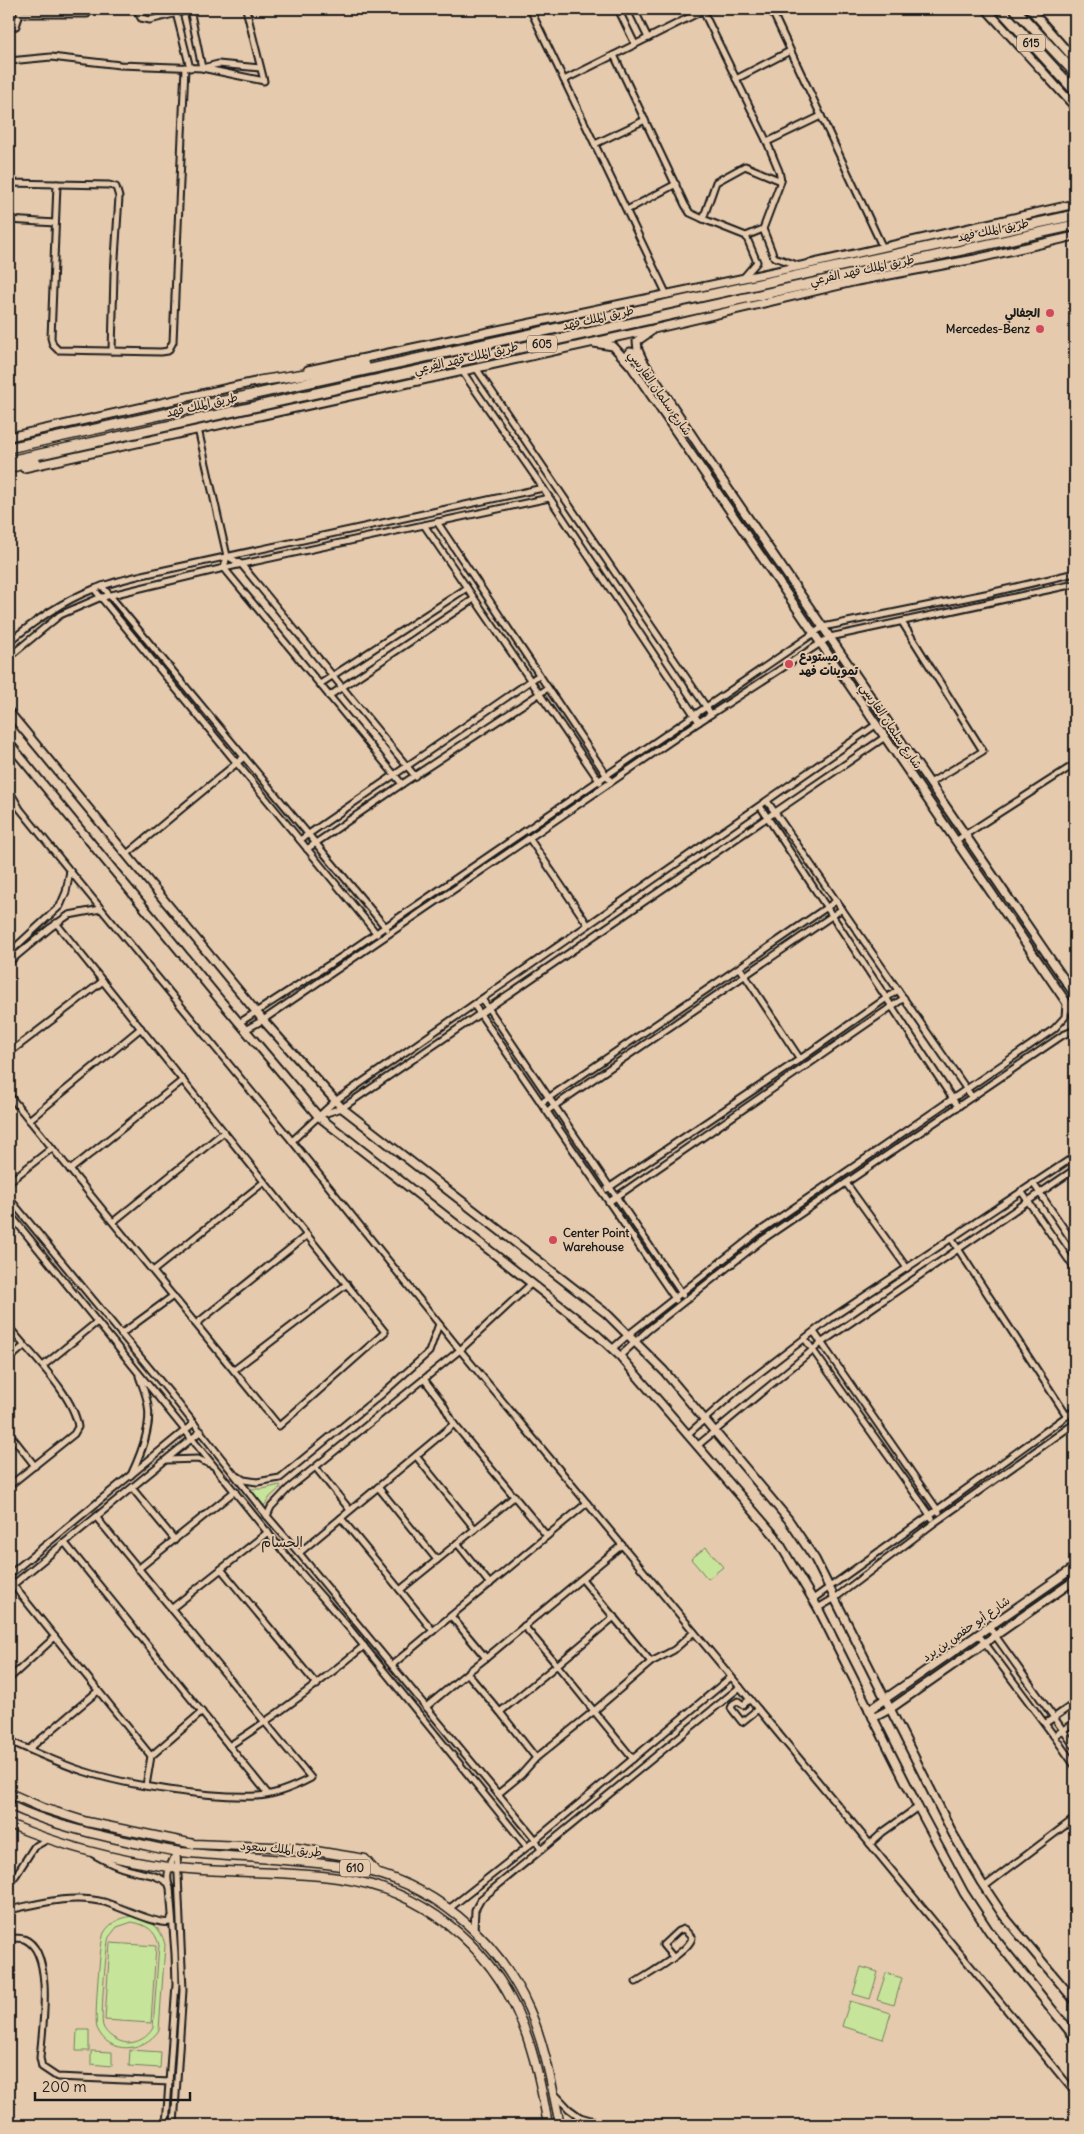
<svg xmlns="http://www.w3.org/2000/svg" width="1084" height="2134" font-family="Delius,'Playpen Sans Arabic',sans-serif">
	<style>
		.green { fill: #c7e49b; stroke: #72805c; fill-rule: evenodd }
		.lines { fill: none; stroke-linecap: round; stroke-linejoin: round }
		.street-casing { stroke: #1c1c1c; stroke-width: 9 }
		.secondary-casing { stroke: #1c1c1c; stroke-width: 11 }
		.primary-casing { stroke: #1c1c1c; stroke-width: 11 }
		.highway-casing { stroke: #1c1c1c; stroke-width: 12 }
		.street { stroke: #e5caad; stroke-width: 5 }
		.secondary { stroke: #e5caad; stroke-width: 7 }
		.primary { stroke: #e5caad; stroke-width: 8 }
		.highway { stroke: #e5caad; stroke-width: 9 }
		.poi-dot { fill: #d1495b; stroke: #e5caad; stroke-width: 2 }
		.labels { text-anchor: middle; stroke-width: 4; stroke-linejoin: round; paint-order: stroke }
		.shield { fill: #e5caad; stroke: #585048; stroke-width: 1 }
		.shield-label { font-size: 11px; font-weight: bold; fill: #1c1c1c }
		.street-label { font-size: 12px; fill: #1c1c1c; stroke: #e5caad }
		.poi-label { font-size: 12px; font-weight: bold; fill: #1c1c1c; stroke: #e5caad; text-anchor: end }
		.neighbourhood-label { font-size: 14px; fill: #1c1c1c; stroke: #e5caad }
	</style>
	<rect width="100%" height="100%" fill="#e5caad"/>
	<filter id="ink" filterUnits="userSpaceOnUse"><feTurbulence type="fractalNoise" baseFrequency=".02" numOctaves="2"/><feDisplacementMap in="SourceGraphic" scale="10" xChannelSelector="R" yChannelSelector="G"/><feConvolveMatrix kernelMatrix="1 2 1 2 8 2 1 2 1" color-interpolation-filters="sRGB"/></filter>
	<g filter="url(#ink)">
		<g class="green">
			<polygon points="280,1485 281,1487 270,1497 264,1506 250,1489 263,1489"/>
			<polygon points="706,1547 723,1567 708,1579 691,1559"/>
			<path d="M132 1916C150 1919 161 1927 165 1945L159 2030C144 2052 109 2056 97 2028 94 2021 100 1941 104 1933 110 1922 121 1918 132 1916ZM132 1922C147 1925 155 1930 159 1945L153 2028C148 2037 138 2043 127 2043 118 2042 106 2035 103 2026 100 2020 106 1945 109 1937L117 1927Z"/>
			<polygon points="110,1943 156,1946 151,2023 105,2020"/>
			<polygon points="861,1967 878,1972 870,1999 853,1994"/>
			<polygon points="886,1973 902,1978 894,2005 877,2000"/>
			<polygon points="850,2001 891,2013 883,2039 842,2026"/>
			<polygon points="77,2030 89,2030 89,2051 76,2051"/>
			<polygon points="130,2050 161,2052 160,2068 129,2066"/>
			<polygon points="91,2051 112,2052 112,2066 91,2064"/>
		</g>
		<g class="lines">
			<defs>
				<g id="street">
					<polyline points="136,9 141,18 150,20 193,9"/>
					<polyline points="175,9 190,68"/>
					<polyline points="190,9 202,68 218,64 260,68"/>
					<polyline points="530,9 667,295"/>
					<polyline points="618,9 635,44"/>
					<polyline points="634,9 648,38"/>
					<polyline points="771,9 882,246"/>
					<polyline points="703,11 767,142"/>
					<polyline points="20,14 87,14"/>
					<polyline points="9,29 16,26 20,14 20,9"/>
					<polyline points="614,55 685,205 690,213 703,219"/>
					<polyline points="9,61 51,57 120,65 202,68 264,81 246,9"/>
					<polyline points="736,79 790,51"/>
					<polyline points="564,80 706,9"/>
					<polyline points="595,144 645,120"/>
					<polyline points="781,181 779,171 767,142 821,116"/>
					<polyline points="9,183 57,184 51,338 53,345 58,350 161,352 168,351 173,342 185,67"/>
					<polyline points="57,184 109,185 116,187 119,197 114,273 112,351"/>
					<polyline points="627,210 676,184"/>
					<polyline points="9,220 55,223"/>
					<polyline points="746,236 763,229"/>
					<polyline points="744,277 757,262 746,236 703,219 716,182 745,166 781,181 763,229 774,257 800,266"/>
					<polyline points="476,368 711,714"/>
					<polyline points="462,371 543,488 699,722"/>
					<polyline points="198,429 227,556 224,568 402,784 548,688"/>
					<polyline points="437,522 611,782"/>
					<polyline points="424,525 600,782"/>
					<polyline points="227,556 241,564 415,776"/>
					<polyline points="102,586 387,929"/>
					<polyline points="94,589 377,934"/>
					<polyline points="902,622 983,751 930,783"/>
					<path d="M9 642C35 621 62 601 94 589 109 583 126 579 142 575L543 488"/>
					<polyline points="9,657 60,615 99,598 224,568 549,498"/>
					<polyline points="320,684 467,588"/>
					<polyline points="329,696 474,599"/>
					<polyline points="9,790 20,809 70,871 292,1141 335,1101 877,724"/>
					<polyline points="767,801 972,1097"/>
					<polyline points="760,806 958,1107"/>
					<polyline points="529,838 588,925"/>
					<polyline points="300,840 539,675"/>
					<polyline points="957,840 1075,764"/>
					<polyline points="307,849 402,784"/>
					<polyline points="127,854 244,757"/>
					<polyline points="9,953 60,906 66,892 70,871"/>
					<polyline points="9,962 50,928 69,915 101,909"/>
					<polyline points="740,968 800,1059"/>
					<polyline points="482,999 683,1295"/>
					<polyline points="474,1005 676,1300"/>
					<polyline points="239,1023 344,955 823,627 990,593 1075,573"/>
					<polyline points="245,1030 263,1020 699,722 830,637 1075,584"/>
					<polyline points="9,1053 103,981"/>
					<polyline points="9,1095 279,1426 385,1332 56,923"/>
					<polyline points="541,1103 836,901"/>
					<polyline points="547,1111 842,909"/>
					<polyline points="320,1115 342,1108 885,737"/>
					<polyline points="29,1120 141,1028"/>
					<polyline points="292,1141 460,1350 870,1844 883,1832 918,1807"/>
					<polyline points="70,1170 183,1080"/>
					<polyline points="9,1182 52,1148"/>
					<polyline points="846,1183 907,1268"/>
					<polyline points="1033,1183 1075,1245"/>
					<polyline points="607,1189 800,1059 898,990"/>
					<polyline points="1021,1191 1075,1269"/>
					<polyline points="9,1198 170,1393 267,1516 299,1553 536,1840 541,1850"/>
					<polyline points="609,1202 904,998"/>
					<polyline points="9,1213 294,1565 350,1629 527,1847"/>
					<polyline points="113,1222 224,1132"/>
					<polyline points="9,1228 16,1222"/>
					<polyline points="951,1238 1067,1416"/>
					<polyline points="153,1271 264,1182"/>
					<polyline points="196,1324 307,1235"/>
					<path d="M9 1327C29 1353 74 1394 78 1427L74 1434 9 1486"/>
					<polyline points="814,1332 939,1512"/>
					<polyline points="121,1334 173,1296"/>
					<polyline points="805,1339 930,1515 1075,1410"/>
					<polyline points="612,1349 628,1335 757,1233 1054,1029 1065,1017 1066,1004"/>
					<polyline points="620,1356 648,1330 762,1240 1063,1035 1075,1030"/>
					<polyline points="9,1359 24,1346"/>
					<polyline points="43,1366 97,1322"/>
					<polyline points="234,1370 347,1284"/>
					<polyline points="424,1379 443,1404 454,1424"/>
					<polyline points="9,1433 35,1466"/>
					<polyline points="687,1435 740,1388 830,1319 1075,1156"/>
					<polyline points="697,1446 821,1343 1075,1169"/>
					<polyline points="416,1456 475,1529 437,1560"/>
					<polyline points="167,1460 198,1459 212,1465"/>
					<polyline points="316,1468 350,1510"/>
					<path d="M131 1475C140 1456 152 1428 148 1406 147 1396 142 1385 139 1376"/>
					<polyline points="236,1475 244,1480 257,1482 280,1478 382,1394 429,1352 439,1324"/>
					<polyline points="378,1487 437,1560 400,1590 433,1631"/>
					<polyline points="132,1488 175,1540"/>
					<polyline points="267,1516 271,1507 288,1489 460,1350 532,1283"/>
					<polyline points="341,1518 400,1590"/>
					<polyline points="475,1529 515,1496"/>
					<polyline points="547,1536 587,1503"/>
					<polyline points="65,1543 268,1794"/>
					<polyline points="457,1543 490,1584"/>
					<polyline points="299,1553 454,1424 547,1536 392,1665"/>
					<polyline points="138,1569 235,1491"/>
					<polyline points="221,1569 317,1685"/>
					<polyline points="9,1575 194,1423"/>
					<polyline points="582,1579 651,1662 594,1711 633,1759"/>
					<polyline points="13,1585 151,1756 146,1786"/>
					<polyline points="9,1588 201,1431"/>
					<polyline points="813,1599 930,1515 932,1518"/>
					<polyline points="818,1608 835,1598 934,1523 1075,1423"/>
					<polyline points="171,1609 268,1532"/>
					<polyline points="451,1616 486,1658 622,1545"/>
					<polyline points="989,1627 1075,1747"/>
					<polyline points="978,1634 1054,1736 1075,1722"/>
					<polyline points="486,1658 467,1673 500,1712 557,1665 524,1626"/>
					<polyline points="651,1662 674,1650 694,1632"/>
					<polyline points="9,1679 55,1637"/>
					<polyline points="750,1699 743,1705 738,1701 733,1704 731,1708 742,1722 758,1709"/>
					<polyline points="426,1707 467,1673"/>
					<polyline points="500,1712 536,1758 594,1711 557,1665 614,1617"/>
					<polyline points="1046,1723 1075,1703"/>
					<polyline points="1054,1736 1075,1766"/>
					<path d="M9 1741C33 1751 58 1763 83 1771 129 1786 208 1798 257 1796 276 1795 294 1787 311 1778L96 1517"/>
					<path d="M229 1746C277 1715 321 1682 364 1646"/>
					<polyline points="29,1749 98,1691"/>
					<polyline points="151,1756 202,1712"/>
					<polyline points="498,1794 521,1775 536,1758"/>
					<polyline points="870,1844 1075,2093"/>
					<path d="M93 1854C105 1861 117 1867 130 1870 143 1874 157 1874 168 1883"/>
					<polyline points="9,1883 16,1875 34,1847 48,1839"/>
					<polyline points="984,1887 1075,1818"/>
					<polyline points="450,1908 527,1847 731,1677"/>
					<path d="M9 1910C41 1903 72 1894 104 1902 118 1906 159 1926 170 1922L171 1918"/>
					<polyline points="474,1930 475,1910 481,1899 740,1687"/>
					<path d="M9 1938C13 1938 20 1938 24 1939 55 1951 42 2032 40 2058L42 2067 57 2077 170 2082"/>
					<path d="M636 1982C649 1974 689 1951 692 1938L684 1929 678 1931 663 1945 673 1957"/>
					<polyline points="554,2093 569,2109 580,2117 569,2125"/>
					<polyline points="580,2117 598,2122 598,2125"/>
					<polyline points="598,2122 610,2125"/>
					<path d="M166 2125 176 1984 175 1954 170 1888C164 1875 171 1863 177 1852L183 1990 174 2125"/>
				</g>
				<g id="secondary">
					<polyline points="986,9 1075,107"/>
					<polyline points="1030,9 1075,60"/>
					<polyline points="650,332 637,341 638,350 643,361 707,458 1075,995"/>
					<polyline points="594,343 613,346 631,366 1075,1015"/>
					<polyline points="629,362 626,356 630,352 635,353 640,357"/>
					<polyline points="308,370 801,266 1075,204"/>
					<polyline points="9,437 264,380"/>
					<polyline points="24,468 658,328 857,281 975,259 1075,236"/>
					<polyline points="9,712 263,1020 342,1108 607,1314 664,1371 788,1519 815,1559 953,1834 981,1882 1003,1915 1075,2001"/>
					<polyline points="9,743 220,1000 318,1116 595,1333 620,1356 775,1536 818,1608 918,1807 964,1893 989,1931 1075,2038"/>
					<polyline points="869,1710 1075,1567"/>
					<polyline points="873,1718 890,1709 1075,1580"/>
				</g>
				<g id="primary">
					<polyline points="9,1793 43,1808 87,1822 194,1844 297,1848 365,1859 378,1874"/>
					<path d="M9 1805C49 1824 92 1834 135 1843 150 1846 165 1850 180 1852 237 1858 296 1858 353 1868 431 1881 497 1937 529 2009 545 2045 552 2086 560 2125"/>
					<path d="M9 1824C60 1845 113 1860 169 1867 225 1874 282 1870 338 1878 421 1889 491 1945 522 2023 535 2055 542 2091 548 2125"/>
				</g>
				<g id="highway">
					<polyline points="1000,9 1075,91"/>
					<polyline points="1015,9 1075,73"/>
					<polyline points="259,381 365,365"/>
					<polyline points="9,448 1075,215"/>
					<polyline points="9,461 1075,225"/>
					<polyline points="9,468 35,461"/>
				</g>
			</defs>
			<use href="#street" class="street-casing"/>
			<use href="#secondary" class="secondary-casing"/>
			<use href="#primary" class="primary-casing"/>
			<use href="#highway" class="highway-casing"/>
			<use href="#street" class="street"/>
			<use href="#secondary" class="secondary"/>
			<use href="#primary" class="primary"/>
			<use href="#highway" class="highway"/>
		</g>
	</g>
	<g class="poi-dot">
		<circle cx="1050" cy="313" r="5"/>
		<circle cx="1040" cy="329" r="5"/>
		<circle cx="789" cy="664" r="5"/>
		<circle cx="553" cy="1240" r="5"/>
	</g>
	<g class="labels">
		<g class="shield">
			<rect x="1017" y="34.5" width="28" height="17" rx="4"/>
			<rect x="527" y="335.5" width="30" height="17" rx="4"/>
			<rect x="340" y="1859.5" width="30" height="17" rx="4"/>
		</g>
		<g class="shield-label">
			<text x="1031" y="47">615</text>
			<text x="542" y="348">605</text>
			<text x="355" y="1872">610</text>
		</g>
		<g class="street-label">
			<text transform="translate(993 230) rotate(-12)" y="4">طريق الملك فهد</text>
			<text transform="translate(862 270) rotate(-12)" y="4">طريق الملك فهد الفرعي</text>
			<text transform="translate(598 318) rotate(-13)" y="4">طريق الملك فهد</text>
			<text transform="translate(466 358) rotate(-13)" y="4">طريق الملك فهد الفرعي</text>
			<text transform="translate(660 393) rotate(55)" y="4">شارع سلمان الفارسي</text>
			<text transform="translate(202 405) rotate(-13)" y="4">طريق الملك فهد</text>
			<text transform="translate(891 726) rotate(56)" y="4">شارع سلمان الفارسي</text>
			<text transform="translate(966 1629) rotate(-35)" y="4">شارع أبو حفص بن برد</text>
			<text transform="translate(281 1849) rotate(5)" y="4">طريق الملك سعود</text>
		</g>
		<g class="poi-label">
			<text x="1040" y="317">الجفالي</text>
			<text x="1030" y="333">Mercedes-Benz</text>
			<text x="799" y="661" text-anchor="start">مستودع<tspan x="799" dy="14">تموينات فهد</tspan></text>
			<text x="563" y="1237" text-anchor="start">Center Point<tspan x="563" dy="14">Warehouse</tspan></text>
		</g>
		<g class="neighbourhood-label">
			<text x="282" y="1547">الحسام</text>
		</g>
	</g>
	<rect width="1084" height="2134" fill="none" stroke="#e5caad" stroke-width="30"/>
	<rect x="15" y="15" width="1054" height="2104" fill="none" stroke="#1c1c1c" stroke-width="2" filter="url(#ink)"/>
	<path d="M35 2092v8h155v-8" fill="none" stroke="#1c1c1c" stroke-width="2.5"/>
	<text x="42" y="2092" font-size="15" fill="#1c1c1c" stroke="#e5caad" stroke-width="4" paint-order="stroke">200 m</text>
</svg>
